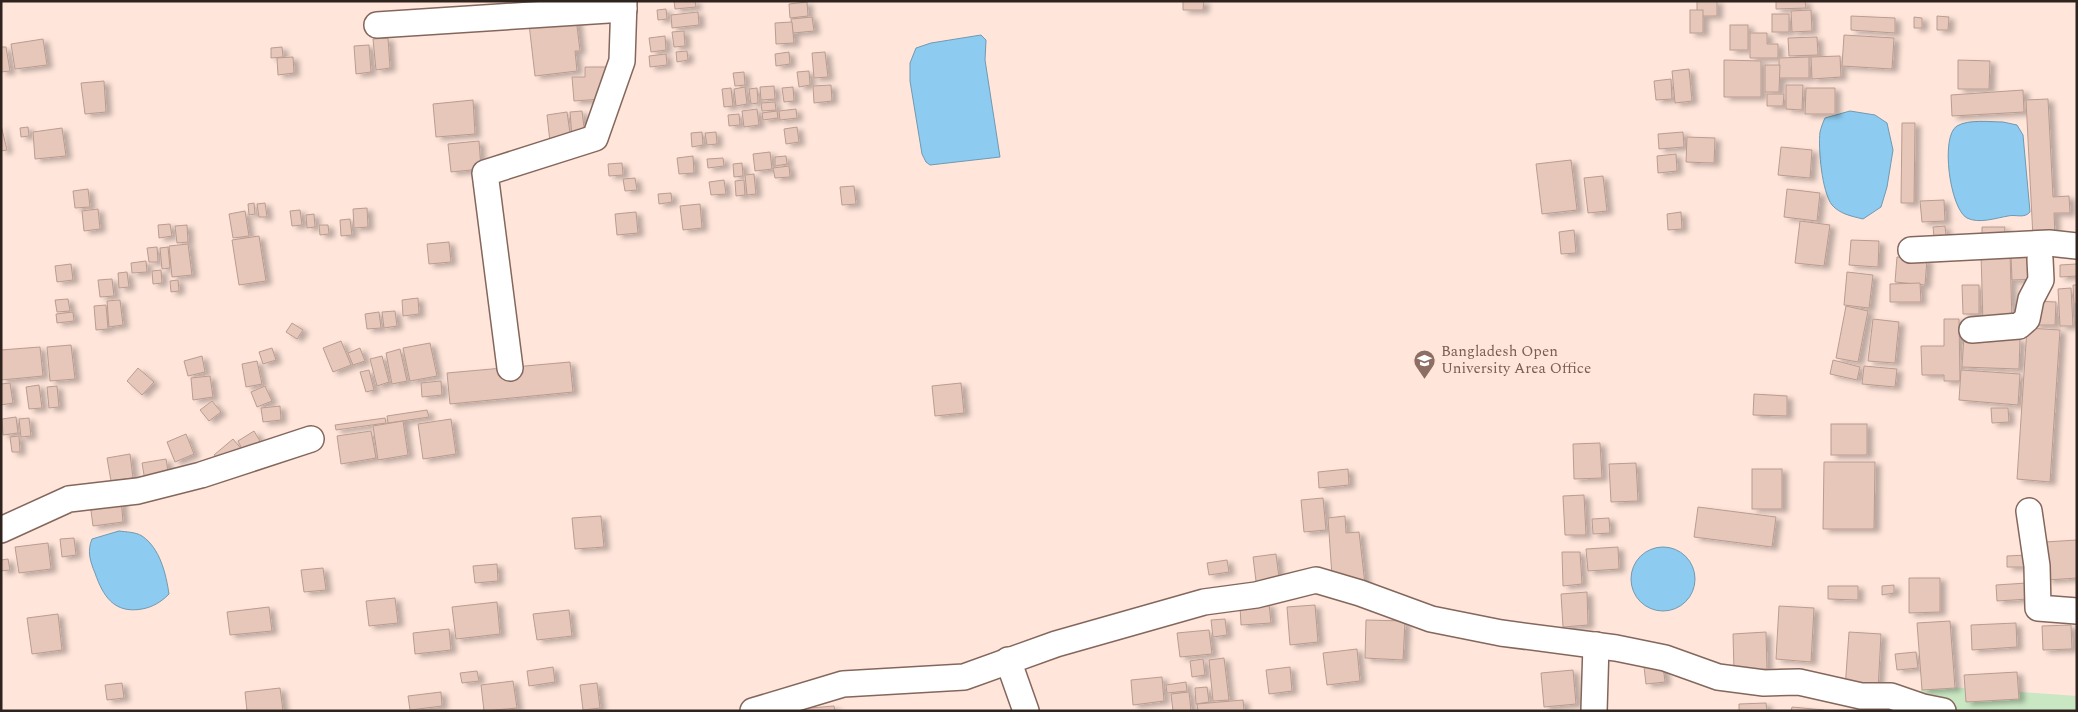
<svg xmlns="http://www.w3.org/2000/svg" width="2078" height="712" font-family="Spectral,serif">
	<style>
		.green { fill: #c9e7c2 }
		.water { fill: #8dccf0; stroke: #7199b1 }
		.building { fill: #e7c7ba; stroke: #ba9c90; filter: url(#shadow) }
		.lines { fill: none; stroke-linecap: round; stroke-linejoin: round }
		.minor-casing { stroke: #84675c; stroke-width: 28 }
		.minor { stroke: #fff; stroke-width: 25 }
		.labels { text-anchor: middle; stroke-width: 4.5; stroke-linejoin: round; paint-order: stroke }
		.education-label { font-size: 15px; fill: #785e54; stroke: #ffe5da; text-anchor: start }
	</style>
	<defs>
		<filter id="shadow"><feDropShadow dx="5.5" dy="3" stdDeviation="2.5" flood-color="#0004"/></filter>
	</defs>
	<rect width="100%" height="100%" fill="#ffe5da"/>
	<polygon class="green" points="1923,685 2077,696 2077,711 1913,711"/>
	<g class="water">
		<polygon points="981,35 986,40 985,60 1000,157 930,165 926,162 922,154 910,81 910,63 916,48 931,43"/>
		<path d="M1850 111 1875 115 1887 123 1893 150 1887 187 1881 207 1863 219C1851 216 1840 214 1832 205 1822 192 1818 149 1820 132 1821 128 1823 122 1825 118Z"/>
		<path d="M2003 122 2017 125 2023 135 2030 212C2024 219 2016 214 2008 216 1996 218 1979 224 1967 218 1950 209 1940 136 1957 126 1969 119 1990 122 2003 122Z"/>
		<path d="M119 531C126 532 136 532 142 536 160 548 166 574 169 594 161 602 153 607 142 609 114 614 103 596 95 573 90 561 87 551 92 539Z"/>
		<circle cx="1663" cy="579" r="32"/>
	</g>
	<g class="building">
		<polygon points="674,1 695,1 696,7 675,9"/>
		<polygon points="1183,1 1204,1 1203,10 1183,10"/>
		<rect x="1697" y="1" width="20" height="15"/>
		<polygon points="1776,1 1805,1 1806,8 1776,9"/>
		<polygon points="807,2 808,16 790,18 789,4"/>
		<polygon points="666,9 667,19 658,20 657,10"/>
		<rect x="1690" y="10" width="13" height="23"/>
		<polygon points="1811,10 1812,31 1792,32 1791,11"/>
		<polygon points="698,12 699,25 672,28 671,15"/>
		<rect x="1772" y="14" width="17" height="18"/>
		<polygon points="1851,16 1895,18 1895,33 1851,30"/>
		<polygon points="1937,16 1949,17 1948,30 1937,30"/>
		<polygon points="812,17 814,31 793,33 791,19"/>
		<polygon points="1914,17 1922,18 1922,28 1914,28"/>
		<polygon points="576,18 580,51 575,51 577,71 535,76 529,24"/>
		<polygon points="792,22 794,43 776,44 775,23"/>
		<rect x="1730" y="25" width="18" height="25"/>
		<polygon points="684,31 685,46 674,47 672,32"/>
		<polygon points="1750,33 1767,33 1767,44 1778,44 1778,58 1750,58"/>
		<polygon points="1844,35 1894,38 1892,69 1842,66"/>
		<polygon points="665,36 666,50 651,52 649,38"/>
		<polygon points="1817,37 1818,55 1789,56 1788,38"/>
		<polygon points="388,38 390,68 376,70 373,39"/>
		<polygon points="43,39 47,65 15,69 11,44"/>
		<polygon points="369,45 371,72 356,74 354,46"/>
		<polygon points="1,47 6,47 10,71 1,72"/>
		<polygon points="282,47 283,57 271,58 271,48"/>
		<polygon points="687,51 688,60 677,62 676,52"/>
		<polygon points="789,52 790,64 776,66 775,54"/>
		<polygon points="825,52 828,77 814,78 812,53"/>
		<polygon points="666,54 667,65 650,67 649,56"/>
		<polygon points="1840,56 1841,77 1812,79 1811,57"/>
		<polygon points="293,57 294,73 278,75 277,58"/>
		<polygon points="1809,57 1809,78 1779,78 1779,58"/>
		<polygon points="1724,60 1761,61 1761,97 1724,97"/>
		<polygon points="1958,60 1990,61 1989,89 1958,89"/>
		<polygon points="1765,65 1780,65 1779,92 1765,92"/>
		<polygon points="585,67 608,67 602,99 574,101 572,77 585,77"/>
		<polygon points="1689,69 1692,101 1675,103 1672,71"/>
		<polygon points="809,71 810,85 799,87 797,72"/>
		<polygon points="744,72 745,85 735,86 733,73"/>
		<polygon points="1671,79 1672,99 1656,100 1654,81"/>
		<polygon points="104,81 106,112 85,114 81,83"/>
		<polygon points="831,85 832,101 814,103 813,86"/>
		<polygon points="1786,85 1803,85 1802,110 1786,109"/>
		<polygon points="774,86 775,99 761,100 760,87"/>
		<polygon points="745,87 747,104 736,106 734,89"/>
		<polygon points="793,87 794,101 784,102 782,88"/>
		<polygon points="731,88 733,106 724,107 722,89"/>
		<polygon points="757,88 758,103 751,104 749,89"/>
		<polygon points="1806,88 1835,88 1835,114 1805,114"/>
		<polygon points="2023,90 2024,112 1952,116 1951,95"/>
		<polygon points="1767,94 1784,94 1783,106 1767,106"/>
		<polygon points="2048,99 2053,197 2069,196 2070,213 2054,213 2055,236 2033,238 2026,100"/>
		<polygon points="473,100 475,134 436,137 433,104"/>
		<polygon points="775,102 776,110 762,111 761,103"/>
		<polygon points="757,109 759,125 744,127 742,111"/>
		<polygon points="796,109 797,118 780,120 779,111"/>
		<polygon points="582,111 585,136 572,137 570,112"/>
		<polygon points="777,111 778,118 763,120 762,113"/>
		<polygon points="567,112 571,140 550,142 547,115"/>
		<polygon points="739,114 740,125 729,126 728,115"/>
		<polygon points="1902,123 1915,123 1914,203 1901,203"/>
		<polygon points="1,125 7,150 1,151"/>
		<polygon points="28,127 29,136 21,137 20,128"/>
		<polygon points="797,127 799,142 786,144 784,129"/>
		<polygon points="62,128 66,156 35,159 33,132"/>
		<polygon points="702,132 703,145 692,147 691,133"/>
		<polygon points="716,132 717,144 707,145 705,133"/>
		<polygon points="1683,132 1684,147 1659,149 1658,134"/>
		<polygon points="1687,137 1715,138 1714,163 1686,162"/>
		<polygon points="479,141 481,169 451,172 448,144"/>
		<polygon points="1781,147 1812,150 1810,178 1778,175"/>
		<polygon points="770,152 772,169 755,171 753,154"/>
		<polygon points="1676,154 1677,171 1658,173 1657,156"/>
		<polygon points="693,156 694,173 679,174 677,158"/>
		<polygon points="786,156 787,164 775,166 775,157"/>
		<polygon points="723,158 724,166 708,168 707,159"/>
		<polygon points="1571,160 1577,210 1542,214 1536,164"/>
		<polygon points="622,163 623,175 609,176 608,164"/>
		<polygon points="742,163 743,176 734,177 733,164"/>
		<polygon points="789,166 790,177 775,178 773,168"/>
		<polygon points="754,174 756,194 747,195 745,175"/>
		<polygon points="1603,176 1607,211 1588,213 1584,178"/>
		<polygon points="635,178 637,190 625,191 623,179"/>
		<polygon points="724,180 726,194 711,195 709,182"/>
		<polygon points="744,180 745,195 736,196 735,181"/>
		<polygon points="854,186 856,204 842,205 840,187"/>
		<polygon points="88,189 90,207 75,208 73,191"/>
		<polygon points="1787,189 1820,193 1817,221 1784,217"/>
		<polygon points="671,193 672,202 659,204 658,194"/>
		<polygon points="1944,200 1945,221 1922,222 1920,201"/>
		<polygon points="254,203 255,214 249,215 248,204"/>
		<polygon points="265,203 267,217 259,217 257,204"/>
		<polygon points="700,204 702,228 683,230 680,206"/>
		<polygon points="367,208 368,227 354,228 353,209"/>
		<polygon points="98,209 100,229 84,231 82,211"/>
		<polygon points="300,210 302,225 292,226 290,211"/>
		<polygon points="245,211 249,236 233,238 229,214"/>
		<polygon points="636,212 638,233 617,235 615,214"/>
		<polygon points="1681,212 1682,229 1668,230 1667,214"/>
		<polygon points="314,214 315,227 307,228 306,215"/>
		<polygon points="350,219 352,235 341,236 340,220"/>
		<polygon points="1800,221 1830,225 1824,266 1795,263"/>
		<polygon points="170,224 172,236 159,238 158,225"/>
		<polygon points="187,225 188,242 177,243 175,226"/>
		<polygon points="319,225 328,225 329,234 320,235"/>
		<polygon points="1945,226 1947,245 1935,246 1933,227"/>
		<polygon points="1982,227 2005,227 2004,238 1982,238"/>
		<polygon points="1574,230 1576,253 1561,254 1559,232"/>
		<polygon points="259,236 266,281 239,285 232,240"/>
		<polygon points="1851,240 1879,241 1878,267 1849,265"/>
		<polygon points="449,242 451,262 429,264 427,244"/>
		<polygon points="188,244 192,275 172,277 169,246"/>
		<polygon points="157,247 158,262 149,262 147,248"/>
		<polygon points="168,247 170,268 162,269 160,248"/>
		<polygon points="2010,252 2012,323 1983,324 1981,253"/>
		<polygon points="2037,254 2037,279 2012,280 2011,255"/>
		<polygon points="1897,257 1927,259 1925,285 1895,282"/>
		<polygon points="146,261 147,272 132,273 131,263"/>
		<polygon points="71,264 73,280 57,282 55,266"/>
		<polygon points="2077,264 2077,276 2060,277 2060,265"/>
		<polygon points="161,270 162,283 153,284 152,271"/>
		<polygon points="127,272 129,287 119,288 118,273"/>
		<polygon points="1847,272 1873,275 1869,308 1844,305"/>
		<polygon points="112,279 114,296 100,297 98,280"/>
		<polygon points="178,280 179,291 171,292 170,281"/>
		<polygon points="1920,283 1921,302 1890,302 1890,284"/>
		<polygon points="1962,285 1979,285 1979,314 1963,314"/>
		<polygon points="2073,285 2077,285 2077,304 2074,304"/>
		<polygon points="2071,288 2073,326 2060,326 2058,289"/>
		<polygon points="418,298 419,314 403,316 402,300"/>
		<polygon points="68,299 70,311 57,312 55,300"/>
		<polygon points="120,300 123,325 109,327 107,301"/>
		<polygon points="2035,301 2056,302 2055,325 2034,325"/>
		<polygon points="106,305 108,329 96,330 94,306"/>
		<polygon points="1846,306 1868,311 1858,362 1836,358"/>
		<polygon points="395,311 397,326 384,328 382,312"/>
		<polygon points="73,312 74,321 57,323 56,314"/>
		<polygon points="379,312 381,328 367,329 365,314"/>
		<polygon points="1873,319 1899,322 1895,363 1868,361"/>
		<polygon points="1944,319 1959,319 1960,381 1944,381 1944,375 1922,375 1921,346 1944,346"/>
		<polygon points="292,323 303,330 297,339 286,332"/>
		<polygon points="2027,328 2060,330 2050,482 2017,479"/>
		<polygon points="1964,336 2020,339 2019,369 1962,367"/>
		<polygon points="341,341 351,365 333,372 323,348"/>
		<polygon points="430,343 437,376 410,381 403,348"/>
		<polygon points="71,345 75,379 50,381 47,347"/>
		<polygon points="40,347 43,376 1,380 1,350"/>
		<polygon points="272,348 276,360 263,364 259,352"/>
		<polygon points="360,348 365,361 353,365 348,353"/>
		<polygon points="400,349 407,381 392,384 386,353"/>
		<polygon points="202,356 205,372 188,376 184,361"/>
		<polygon points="382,356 389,382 377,386 370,359"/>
		<polygon points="1833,360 1860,367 1857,380 1830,374"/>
		<polygon points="257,361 262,384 246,387 242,364"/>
		<polygon points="570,362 573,392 450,404 447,373"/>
		<polygon points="1864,366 1897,369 1895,387 1862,384"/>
		<polygon points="138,368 154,382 142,395 127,381"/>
		<polygon points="369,370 374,390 366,392 360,372"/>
		<polygon points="1961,370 2020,374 2018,405 1959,400"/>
		<polygon points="210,376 213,397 193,400 191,378"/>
		<polygon points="441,381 442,395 422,397 421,383"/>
		<polygon points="10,383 13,403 1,405 1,384"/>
		<polygon points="961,383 964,413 935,416 932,386"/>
		<polygon points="39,385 42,408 29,409 26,387"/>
		<polygon points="57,386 59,407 49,408 47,387"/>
		<polygon points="265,386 272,401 257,407 251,392"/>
		<polygon points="1754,394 1787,396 1787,416 1753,415"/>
		<polygon points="212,401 221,412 209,421 200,410"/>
		<polygon points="280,406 281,420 263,422 261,408"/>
		<polygon points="1991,408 2008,408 2009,422 1992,423"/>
		<polygon points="427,410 429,417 388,423 387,416"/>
		<polygon points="16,417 18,433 3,435 2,419"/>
		<polygon points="29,418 31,436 21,437 19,419"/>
		<polygon points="385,418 386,423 336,430 335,425"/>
		<polygon points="451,419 456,454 423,459 418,424"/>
		<polygon points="403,421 408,455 378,460 373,426"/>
		<rect x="1831" y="424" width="36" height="31"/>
		<polygon points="254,431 260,441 243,451 238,441"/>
		<polygon points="371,431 376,458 341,464 337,436"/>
		<polygon points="186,434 194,454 175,462 167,442"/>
		<polygon points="19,436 20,452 12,452 10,437"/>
		<polygon points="233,439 243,451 224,467 214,455"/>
		<polygon points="1600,443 1602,478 1574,479 1573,444"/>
		<polygon points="130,454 133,478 111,481 107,458"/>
		<polygon points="166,459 169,477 145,481 142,463"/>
		<polygon points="1824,462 1875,462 1874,529 1823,529"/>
		<polygon points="1636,463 1638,501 1611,502 1609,464"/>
		<polygon points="1348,469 1349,485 1319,488 1318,472"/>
		<rect x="1752" y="469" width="30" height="40"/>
		<polygon points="1584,495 1586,535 1565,535 1563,496"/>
		<polygon points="1323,498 1326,530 1304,532 1301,500"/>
		<polygon points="121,499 123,522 93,526 90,503"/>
		<polygon points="1698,507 1776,517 1772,547 1694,537"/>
		<polygon points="601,516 604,547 575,549 572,518"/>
		<polygon points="1345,516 1346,533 1359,532 1365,584 1332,576 1328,518"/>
		<polygon points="1609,518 1610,533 1593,534 1592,519"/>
		<polygon points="74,538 76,555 62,557 60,539"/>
		<polygon points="2077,540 2077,578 2047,580 2045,542"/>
		<polygon points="48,543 51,569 19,573 15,547"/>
		<polygon points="1618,547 1619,569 1588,571 1586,549"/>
		<polygon points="1562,552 1580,552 1582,584 1563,586"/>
		<polygon points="1276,554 1280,586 1257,589 1253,557"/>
		<polygon points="2027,555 2027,567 2007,567 2007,556"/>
		<polygon points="8,559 10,570 1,571 1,560"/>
		<polygon points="1227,560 1229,572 1209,575 1207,563"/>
		<polygon points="497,564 498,581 475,583 473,566"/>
		<polygon points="323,568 326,590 304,592 301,570"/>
		<polygon points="1909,578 1940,578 1940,612 1909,613"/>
		<polygon points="2027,583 2028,599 1997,601 1996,585"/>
		<polygon points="1894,585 1894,593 1882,595 1882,586"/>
		<polygon points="1828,586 1858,586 1858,600 1828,599"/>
		<polygon points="1587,592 1588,625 1563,627 1561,594"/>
		<polygon points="395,598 398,623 369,626 366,601"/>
		<polygon points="497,602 500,634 456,639 452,607"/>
		<polygon points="1269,604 1271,623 1241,625 1240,606"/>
		<polygon points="1315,605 1318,642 1290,645 1287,607"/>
		<polygon points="1779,606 1814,608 1811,662 1776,659"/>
		<polygon points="269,607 272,631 230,635 227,612"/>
		<polygon points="569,610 572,636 537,640 533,614"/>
		<polygon points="58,614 62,650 32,654 27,618"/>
		<polygon points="1225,619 1227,635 1213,637 1211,620"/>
		<polygon points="1366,620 1405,621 1403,660 1365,658"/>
		<polygon points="1950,621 1955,688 1922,690 1917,623"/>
		<polygon points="2016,623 2017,647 1972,650 1971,625"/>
		<polygon points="2071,625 2072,649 2043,650 2042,626"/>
		<polygon points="449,629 451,650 415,654 413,633"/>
		<polygon points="1209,630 1212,654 1180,657 1177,633"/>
		<polygon points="1766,632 1767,669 1734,671 1733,634"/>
		<polygon points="1849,632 1881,634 1878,690 1845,689"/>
		<polygon points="1357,649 1360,681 1327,685 1323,653"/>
		<polygon points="1916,652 1918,668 1897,670 1895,654"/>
		<polygon points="1224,658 1229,700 1213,701 1209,660"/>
		<polygon points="1203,659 1205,675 1192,677 1190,661"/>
		<polygon points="1663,665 1665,682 1646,684 1644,667"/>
		<polygon points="553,667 555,682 529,686 527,671"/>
		<polygon points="1290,667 1292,691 1269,694 1266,670"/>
		<polygon points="1573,670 1576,704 1544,707 1541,673"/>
		<polygon points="477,671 479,681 462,683 460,673"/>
		<polygon points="2017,672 2019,699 1966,702 1964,675"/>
		<polygon points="1162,677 1164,701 1133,705 1131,680"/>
		<polygon points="513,681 517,708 484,711 481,685"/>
		<polygon points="1186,682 1187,691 1167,693 1166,685"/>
		<polygon points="122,683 124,698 107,700 105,685"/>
		<polygon points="597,683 600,708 583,710 580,685"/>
		<polygon points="1207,687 1209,702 1196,704 1195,688"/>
		<polygon points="280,688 283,711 247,711 245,692"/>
		<polygon points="441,692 442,706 410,710 408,696"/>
		<polygon points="1189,692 1191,711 1173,711 1171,694"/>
		<polygon points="1243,700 1244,711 1198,711 1197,704"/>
		<polygon points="1766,703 1767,711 1739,711 1739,704"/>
		<polygon points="834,706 835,711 798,711 798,709"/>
		<polygon points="1792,707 1824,710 1824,711 1791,711"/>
	</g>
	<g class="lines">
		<defs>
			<g id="minor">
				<polyline points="377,25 624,9"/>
				<polyline points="1911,250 2049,243 2077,246"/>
				<polyline points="1972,330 2019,326 2027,319 2031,299 2041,280 2040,259"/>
				<polyline points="510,368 485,173 595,138 622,61 624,1"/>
				<polyline points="2029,511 2037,566 2038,608 2077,611"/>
				<polyline points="1,530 69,499 138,491 201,475 311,439"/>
				<polyline points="1008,660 1026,711"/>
				<polyline points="753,711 843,684 964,677 1056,644 1204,602 1256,595 1316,580 1360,593 1431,619 1501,633 1616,648 1665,658 1718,677 1764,683 1799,682 1861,696 1891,696 1923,707 1943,711"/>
				<polyline points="1594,711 1596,645"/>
			</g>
		</defs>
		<use href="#minor" class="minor-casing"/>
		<use href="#minor" class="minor"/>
	</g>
	<defs>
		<symbol id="university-pin" viewBox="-11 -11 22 30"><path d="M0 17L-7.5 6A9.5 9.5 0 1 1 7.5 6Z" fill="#8d6e63" stroke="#ffe5da"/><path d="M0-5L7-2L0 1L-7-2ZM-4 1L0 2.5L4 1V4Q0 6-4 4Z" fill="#fff"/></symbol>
	</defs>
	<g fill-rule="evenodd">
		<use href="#university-pin" x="1412" y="348" width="25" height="34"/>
	</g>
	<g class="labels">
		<g class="education-label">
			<text x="1441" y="356">Bangladesh Open<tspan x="1441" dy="17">University Area Office</tspan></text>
		</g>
	</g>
	<rect width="2078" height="712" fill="none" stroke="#2f231e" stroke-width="5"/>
</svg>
